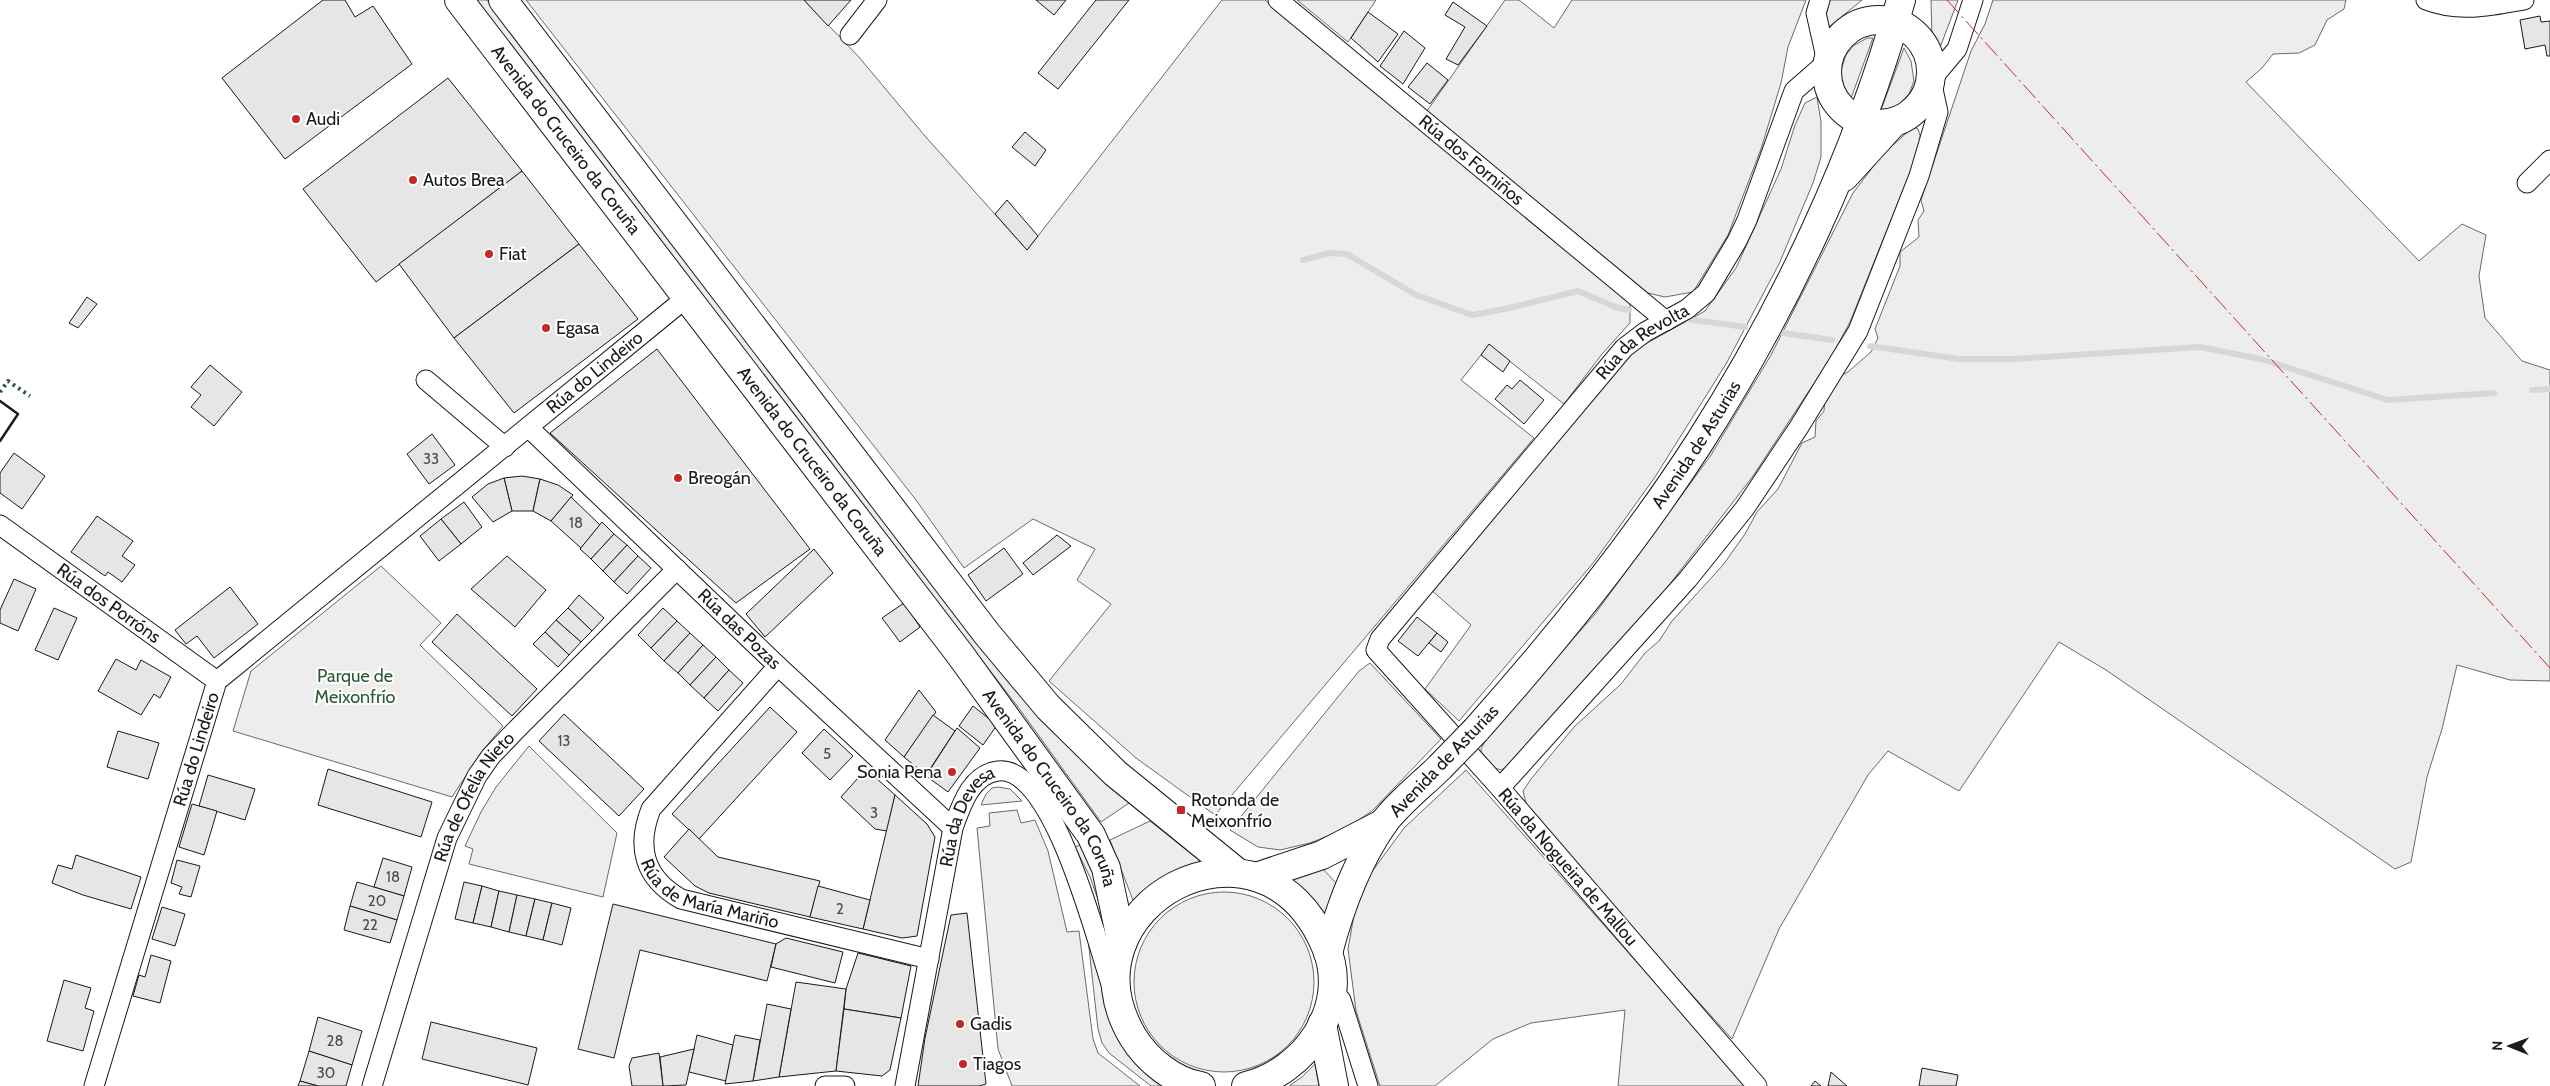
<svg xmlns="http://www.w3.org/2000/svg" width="2550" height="1086" font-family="Cabin,sans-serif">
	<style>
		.built { fill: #ededed; stroke: #6a6a6a }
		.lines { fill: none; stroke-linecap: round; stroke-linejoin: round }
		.stream { stroke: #d7d7d7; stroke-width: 6 }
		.building { fill: #e6e6e6; stroke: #1a1a1a }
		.street-casing { stroke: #1a1a1a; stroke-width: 21 }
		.primary-casing { stroke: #1a1a1a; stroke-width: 30 }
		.street { stroke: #fff; stroke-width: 19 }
		.primary { stroke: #fff; stroke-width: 28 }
		.primary-bridge-casing { stroke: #1a1a1a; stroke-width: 30; stroke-linecap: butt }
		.primary-bridge { stroke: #fff; stroke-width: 28 }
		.hedge { stroke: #2b5a34; stroke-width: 4; stroke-dasharray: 2.5 4; stroke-linecap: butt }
		.wall { stroke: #1a1a1a; stroke-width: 2.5 }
		.power { stroke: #c62828; stroke-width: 1; stroke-dasharray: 18 4 2.5 4; stroke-linecap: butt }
		.poi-dot { fill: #c62828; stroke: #fff; stroke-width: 2 }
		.labels { text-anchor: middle; stroke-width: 4; stroke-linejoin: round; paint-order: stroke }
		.number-label { font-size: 15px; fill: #4d4d4d }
		.poi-label { font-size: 18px; fill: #1a1a1a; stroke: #fff; text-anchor: start }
		.street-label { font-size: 18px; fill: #1a1a1a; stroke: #fff }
		.park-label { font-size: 18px; fill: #2b5a34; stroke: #fff }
	</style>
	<rect width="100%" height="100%" fill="#fff"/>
	<g class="built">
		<polygon points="476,0 487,0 1028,705 1129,803 1101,822 1021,711"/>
		<polygon points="526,0 804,0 858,56 925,136 1027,250 1222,0 1265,0 1630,302 1630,323 1602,354 1564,404 1489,345 1461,380 1534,438 1215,815 1136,758 1049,681 1111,604 1077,580 1095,549 1033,519 964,568 916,500"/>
		<polygon points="1297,0 1376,0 1348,42"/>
		<polygon points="1505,0 1519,0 1554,28 1572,0 1806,0 1788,47 1781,83 1761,149 1728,235 1693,292 1665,297 1648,293 1427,111"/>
		<polygon points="1830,0 1862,0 1829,27 1824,22"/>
		<polygon points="1931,0 1958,0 1941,45 1932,39"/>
		<polygon points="1993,0 2346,0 2344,9 2327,20 2315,45 2299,53 2273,54 2262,68 2246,82 2419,261 2462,224 2486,235 2479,276 2485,318 2522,361 2550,370 2550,681 2510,680 2457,665 2442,729 2427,777 2411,862 2395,869 2106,670 2059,642 1959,791 1888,751 1868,775 1779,929 1732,1039 1628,924 1539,819 1526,803 1523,791 1531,779 1574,727 1621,684 1645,653 1659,641 1672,621 1723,565 1745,534 1757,512 1778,489 1802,443 1815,437 1816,421 1824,411 1825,396 1836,378 1848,372 1871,352 1878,338 1875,329 1900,266 1900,252 1919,237 1918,220 1924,211 1921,200 1971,51 1985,24"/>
		<polygon points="1867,38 1873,38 1850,101 1843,88 1840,77 1842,67 1846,55 1853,46"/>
		<polygon points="1904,48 1911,61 1914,81 1909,94 1895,108 1881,110"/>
		<polygon points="1817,97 1821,122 1821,157 1813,183 1779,264 1726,364 1655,477 1594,562 1459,721 1425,689 1471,625 1429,588 1526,479 1619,367 1638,348 1705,311 1736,268 1781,169 1795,125 1805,103"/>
		<polygon points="1913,127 1918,129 1920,135 1920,143 1909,175 1850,322 1830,359 1753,476 1653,606 1509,766 1501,770 1495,768 1481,756 1481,749 1487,737 1595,614 1711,455 1771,355 1853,193 1882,155"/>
		<polygon points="381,566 441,623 420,645 503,726 480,754 452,797 233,731 251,671"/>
		<polygon points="1370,663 1441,739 1372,811 1345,829 1310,843 1280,850 1258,847 1230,830 1359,671"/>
		<polygon points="529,746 617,833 603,897 469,864 473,849 465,846 481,812 496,787"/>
		<polygon points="1466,770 1747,1086 1618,1086 1625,1010 1531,1023 1493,1039 1435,1086 1380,1086 1356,1011 1348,949 1354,915 1368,877 1404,828"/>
		<polygon points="998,787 1010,789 1022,801 981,805 986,794 992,788"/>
		<polygon points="1017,810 1021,823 1035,820 1048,851 1067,932 1079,931 1093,1039 1098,1053 1140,1086 1012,1086 998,1049 977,828 990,826 989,813"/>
		<polygon points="1150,821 1203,863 1134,903 1110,840"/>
		<polygon points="1083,844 1091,861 1109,931 1090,877 1075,847"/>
		<polygon points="1322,868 1339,886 1327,915 1291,878"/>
		<circle cx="1224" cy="982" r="90"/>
		<polygon points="1087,930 1170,1086 1151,1086 1109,1053 1102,1043 1098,1029"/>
		<polygon points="1315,1064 1319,1086 1289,1086 1302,1077"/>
	</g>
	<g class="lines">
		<g class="stream">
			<polyline points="1303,260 1329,253 1347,254 1416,295 1472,315 1505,309 1578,291 1618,308 1629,310"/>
			<polyline points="1687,319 1745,327"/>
			<polyline points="1783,333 1832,340"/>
			<polyline points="1870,346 1959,359 2014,359 2200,347 2261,359 2388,400 2494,393"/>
			<polyline points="2532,390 2550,389"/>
		</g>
	</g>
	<g class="building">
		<polygon points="323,0 345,0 355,17 373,6 412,64 285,159 222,78"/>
		<polygon points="804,0 851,0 828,26"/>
		<polygon points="1036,0 1066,0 1054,15"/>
		<polygon points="1096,0 1129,0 1058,89 1038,73"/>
		<polygon points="1453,2 1487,26 1458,65 1446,59 1465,27 1445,15"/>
		<polygon points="1368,12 1398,34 1378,62 1351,38"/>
		<polygon points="2540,16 2541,22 2550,21 2550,56 2547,56 2545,45 2525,49 2520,20"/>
		<polygon points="1404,31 1425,48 1403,84 1380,66"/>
		<polygon points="1427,63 1448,80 1430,104 1408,87"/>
		<polygon points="448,78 522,171 376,282 303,189"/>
		<polygon points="1025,132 1046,150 1035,166 1012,147"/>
		<polygon points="522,171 579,244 454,338 399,264"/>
		<polygon points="1007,200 1038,236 1027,250 995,214"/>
		<polygon points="579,244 638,319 514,413 454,338"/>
		<polygon points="87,297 97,304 78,328 69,323"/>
		<polygon points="1489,344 1510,361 1503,372 1481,355"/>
		<polygon points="657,349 810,549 736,603 550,433"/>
		<polygon points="210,365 242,392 214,426 191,407 201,395 191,387"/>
		<polygon points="1520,380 1544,400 1524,424 1495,399 1507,385 1512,389"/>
		<polygon points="432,434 455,465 429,484 407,454"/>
		<polygon points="14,453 45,476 22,509 0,493 0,473"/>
		<polygon points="522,476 540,479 533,511 512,511 504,478"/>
		<polygon points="504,478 512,511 493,522 472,497 488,484"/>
		<polygon points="540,479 558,485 573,495 551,521 533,511"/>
		<polygon points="571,497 600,525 581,548 551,521"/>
		<polygon points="464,502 482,527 461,544 441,519"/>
		<polygon points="97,516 133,541 122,556 135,565 122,582 108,572 105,576 71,552"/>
		<polygon points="441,519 461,544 439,561 420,536"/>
		<polygon points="602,522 614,534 591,559 580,549"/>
		<polygon points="614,534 627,545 603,571 591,559"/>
		<polygon points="1057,535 1071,546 1033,575 1023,563"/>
		<polygon points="627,545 638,556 614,582 603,571"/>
		<polygon points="1004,548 1023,574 986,601 968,575"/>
		<polygon points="814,549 833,573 765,637 746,614"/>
		<polygon points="507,556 546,590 515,627 471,589"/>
		<polygon points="638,556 651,568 627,594 614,582"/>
		<polygon points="14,579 36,589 18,631 0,623 0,610"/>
		<polygon points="230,587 258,624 214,658 197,636 186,644 175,630"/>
		<polygon points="579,595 604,618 592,631 568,608"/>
		<polygon points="904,603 920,627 900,642 882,618"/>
		<polygon points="54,608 77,618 58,660 35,650"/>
		<polygon points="568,608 592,631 581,642 556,620"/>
		<polygon points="663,608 677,621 651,648 638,635"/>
		<polygon points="457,614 537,689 512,716 432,642"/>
		<polygon points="1417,617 1437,633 1418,656 1398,641"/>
		<polygon points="556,620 581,642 569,655 545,632"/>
		<polygon points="677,621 690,633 664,661 651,648"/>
		<polygon points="545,632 569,655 558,667 533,644"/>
		<polygon points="690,633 703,645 678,673 664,661"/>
		<polygon points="1437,633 1448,642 1441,652 1429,643"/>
		<polygon points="703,645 716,657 690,685 678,673"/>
		<polygon points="716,657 729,670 704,698 690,685"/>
		<polygon points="116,659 136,670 141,660 171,677 160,698 154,694 141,715 98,691"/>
		<polygon points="729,670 743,683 718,711 704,698"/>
		<polygon points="919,690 936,712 904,757 885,740"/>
		<polygon points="973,706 997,725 983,745 959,726"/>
		<polygon points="770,707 797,732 699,839 672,814"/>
		<polygon points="564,714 644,789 619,816 539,741"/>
		<polygon points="933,715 955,731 926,775 904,757"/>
		<polygon points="957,728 980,748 948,792 926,776"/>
		<polygon points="824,729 853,756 830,780 802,753"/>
		<polygon points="118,731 159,743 148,779 107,767"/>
		<polygon points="328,769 432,802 421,837 318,805"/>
		<polygon points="866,769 895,795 887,831 875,829 841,797"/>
		<polygon points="208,775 255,789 245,820 199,806"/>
		<polygon points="895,795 927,824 935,837 917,936 902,938 863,929"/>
		<polygon points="192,804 217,811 204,855 179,847"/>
		<polygon points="689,829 718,857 820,881 810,917 709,893 695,886 664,857"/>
		<polygon points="76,855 141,877 131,909 83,895 52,883 58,865 72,869"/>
		<polygon points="383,858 412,867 404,896 374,887"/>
		<polygon points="177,860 200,866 191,897 179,894 182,887 171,883"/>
		<polygon points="357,882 404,896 397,920 350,906"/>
		<polygon points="464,882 482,886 473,923 455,919"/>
		<polygon points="482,886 499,891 491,927 473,923"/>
		<polygon points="818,886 870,900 863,929 810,917"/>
		<polygon points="499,891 517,895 509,932 491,927"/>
		<polygon points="517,895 535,899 526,936 509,932"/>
		<polygon points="535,899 552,903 543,940 526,936"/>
		<polygon points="552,903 571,908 562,945 543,940"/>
		<polygon points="613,904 776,944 767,981 640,950 614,1058 578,1049"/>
		<polygon points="350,906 397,920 390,943 344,930"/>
		<polygon points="162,907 185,914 175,946 152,939"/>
		<polygon points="967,913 986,1084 979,1086 918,1086 925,1038 951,915"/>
		<polygon points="786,938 843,952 835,983 771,967 776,944"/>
		<polygon points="858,953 911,966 901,1018 844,1009 846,989"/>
		<polygon points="151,955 171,961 160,1003 133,996 139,975 145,977"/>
		<polygon points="64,980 91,988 85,1008 94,1011 83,1051 47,1041"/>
		<polygon points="796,982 846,989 836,1071 779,1077"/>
		<polygon points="767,1004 791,1009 779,1077 753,1081"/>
		<polygon points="844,1009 901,1018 890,1070 882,1076 836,1071"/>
		<polygon points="318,1017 362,1031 352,1065 309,1051"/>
		<polygon points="431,1022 537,1048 528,1085 422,1059"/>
		<polygon points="697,1035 733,1045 726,1081 689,1072"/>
		<polygon points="735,1035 760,1040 753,1081 725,1084"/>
		<polygon points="694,1049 686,1085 663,1086 660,1057"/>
		<polygon points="309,1051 352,1065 346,1086 318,1086 300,1081"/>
		<polygon points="659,1053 663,1086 632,1086 629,1066 632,1058"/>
		<polygon points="1922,1068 1958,1075 1956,1086 1919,1086"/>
		<polygon points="1831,1072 1847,1086 1828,1086"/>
		<polygon points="300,1081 318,1086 298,1086"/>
		<polygon points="1815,1081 1821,1086 1811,1086"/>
	</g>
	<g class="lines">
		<defs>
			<g id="street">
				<path id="s1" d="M1278 0 1666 321"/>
				<path d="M2426 0C2459 13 2491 6 2524 0"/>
				<polyline points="850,35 877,0"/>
				<polyline points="2527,183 2550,160"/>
				<polyline points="426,380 505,447"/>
				<path id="s2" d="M529 428 778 666 953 828"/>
				<path id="s3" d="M0 525 217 681"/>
				<path id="s4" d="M778 666 651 809C636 847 644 878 681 899L929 959"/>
				<polyline points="1500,788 1688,579 1745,508 1799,427 1858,331 1919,176 1938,112 1931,80 1957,49 1973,0"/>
				<polyline points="1331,990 1341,1000 1368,1086"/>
				<path id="s5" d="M94 1086 217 681 686 298"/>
				<path id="s6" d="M372 1086 447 838 477 776 491 756 518 728 677 569"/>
				<polyline points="825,1086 845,1086"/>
				<path id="s7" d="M905 1086 953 828C961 806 971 774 998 771 1054 764 1098 947 1113 990"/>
				<path id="s8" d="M1757 1086 1500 788 1376 650 1380 639 1624 348 1645 332 1687 309 1706 293 1737 241 1747 220 1794 91 1827 62 1816 13 1820 0"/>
			</g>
			<g id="primary">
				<path id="s9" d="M459 0 959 653 1091 835 1106 868 1122 944"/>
				<polyline points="503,0 987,634 1048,707 1115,773 1238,873"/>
				<circle cx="1879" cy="72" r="52"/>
				<polyline points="1844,177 1894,122"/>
				<path id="s10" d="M1476 730C1557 639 1633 545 1699 443 1786 307 1857 155 1901 0"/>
				<polyline points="1256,877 1322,855 1384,823"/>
				<path d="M1328 953C1340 907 1356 863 1383 824 1397 804 1423 784 1440 767"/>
				<polyline points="1322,1024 1334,1086"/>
				<path d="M1201 1086C1174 1082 1147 1060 1133 1037 1055 908 1261 792 1326 947 1351 1008 1304 1072 1246 1086"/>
			</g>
		</defs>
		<use href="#street" class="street-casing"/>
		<use href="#primary" class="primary-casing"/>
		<use href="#street" class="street"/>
		<use href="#primary" class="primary"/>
		<defs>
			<polyline id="primary-bridge" points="1440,767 1476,730"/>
		</defs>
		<use href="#primary-bridge" class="primary-bridge-casing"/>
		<use href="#primary-bridge" class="primary-bridge"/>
		<polyline class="hedge" points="0,392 8,381 30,396"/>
		<polyline class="wall" points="0,401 18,414 0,441"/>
		<polyline class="power" points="1947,0 2550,668"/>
	</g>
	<g class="poi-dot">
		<circle cx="296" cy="119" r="5"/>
		<circle cx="413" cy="180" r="5"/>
		<circle cx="489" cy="254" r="5"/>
		<circle cx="546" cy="328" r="5"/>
		<circle cx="678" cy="478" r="5"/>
		<circle cx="952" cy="772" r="5"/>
		<rect x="1176" y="805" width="10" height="10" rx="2.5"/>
		<circle cx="960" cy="1024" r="5"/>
		<circle cx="963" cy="1064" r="5"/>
	</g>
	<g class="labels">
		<g class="number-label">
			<text x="431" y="464">33</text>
			<text x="576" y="528">18</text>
			<text x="564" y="746">13</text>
			<text x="827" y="759">5</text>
			<text x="874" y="818">3</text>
			<text x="393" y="882">18</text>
			<text x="377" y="906">20</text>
			<text x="840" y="914">2</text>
			<text x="370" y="930">22</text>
			<text x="335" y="1046">28</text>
			<text x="326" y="1078">30</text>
		</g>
		<g class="poi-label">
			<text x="306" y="125">Audi</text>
			<text x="423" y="186">Autos Brea</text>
			<text x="499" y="260">Fiat</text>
			<text x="556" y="334">Egasa</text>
			<text x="688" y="484">Breogán</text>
			<text x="942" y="778" text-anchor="end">Sonia Pena</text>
			<text x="1191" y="806">Rotonda de<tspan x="1191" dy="21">Meixonfrío</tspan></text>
			<text x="970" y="1030">Gadis</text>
			<text x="973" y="1070">Tiagos</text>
		</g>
		<g class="street-label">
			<text dy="6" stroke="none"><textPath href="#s9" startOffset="176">Avenida do Cruceiro da Coruña</textPath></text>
			<text dy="6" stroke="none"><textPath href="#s1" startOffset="251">Rúa dos Forniños</textPath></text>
			<text dy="6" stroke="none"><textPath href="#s8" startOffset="989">Rúa da Revolta</textPath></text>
			<text dy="6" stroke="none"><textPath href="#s5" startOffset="911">Rúa do Lindeiro</textPath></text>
			<text dy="6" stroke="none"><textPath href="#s10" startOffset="361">Avenida de Asturias</textPath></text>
			<text dy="6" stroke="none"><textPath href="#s9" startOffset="581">Avenida do Cruceiro da Coruña</textPath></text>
			<text dy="6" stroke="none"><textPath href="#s3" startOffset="134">Rúa dos Porróns</textPath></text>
			<text dy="6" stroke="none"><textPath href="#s2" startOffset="291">Rúa das Pozas</textPath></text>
			<text dy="6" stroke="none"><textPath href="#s5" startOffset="352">Rúa do Lindeiro</textPath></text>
			<text transform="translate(1444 761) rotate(-46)" y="6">Avenida de Asturias</text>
			<text dy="6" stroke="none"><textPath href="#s9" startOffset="986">Avenida do Cruceiro da Coruña</textPath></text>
			<text dy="6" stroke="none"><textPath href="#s6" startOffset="308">Rúa de Ofelia Nieto</textPath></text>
			<text dy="6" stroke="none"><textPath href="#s7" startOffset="279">Rúa da Devesa</textPath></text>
			<text transform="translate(1568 867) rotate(49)" y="6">Rúa da Nogueira de Mallou</text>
			<text dy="6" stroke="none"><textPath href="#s4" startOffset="320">Rúa de María Mariño</textPath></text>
		</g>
		<g class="park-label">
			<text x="355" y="682">Parque de<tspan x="355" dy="21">Meixonfrío</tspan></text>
		</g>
	</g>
	<g transform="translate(2510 1046) rotate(271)" stroke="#ffffff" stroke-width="4" paint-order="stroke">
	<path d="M0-4L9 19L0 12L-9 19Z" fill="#1a1a1a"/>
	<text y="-8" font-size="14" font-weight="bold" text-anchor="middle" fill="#1a1a1a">N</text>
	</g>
</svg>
